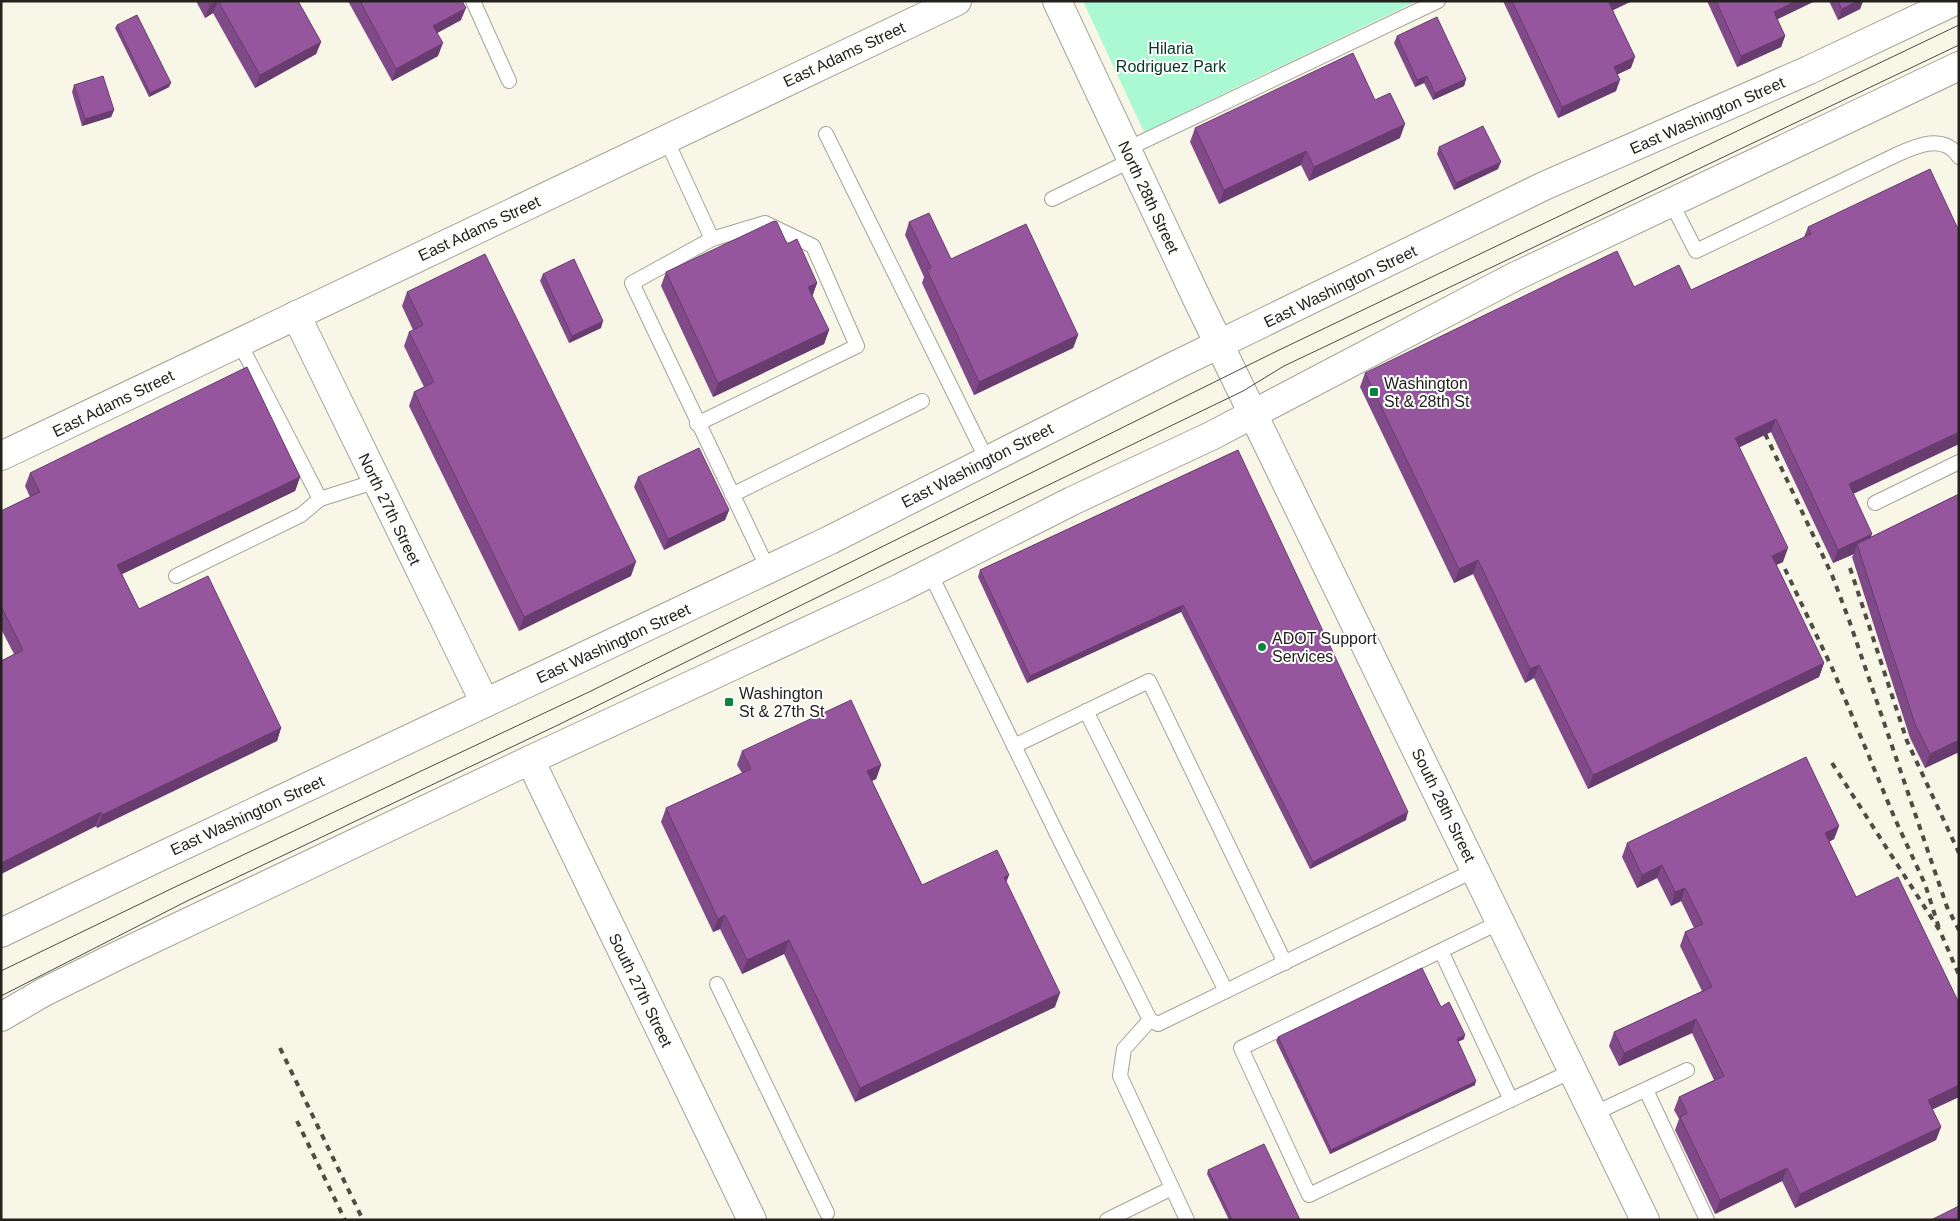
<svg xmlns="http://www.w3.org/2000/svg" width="1960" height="1221" font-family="Arial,sans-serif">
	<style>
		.green { fill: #aaf9d2 }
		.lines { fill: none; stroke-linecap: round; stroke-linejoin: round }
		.lane-casing { stroke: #a5a395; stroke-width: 16 }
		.street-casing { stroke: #a5a395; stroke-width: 30 }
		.primary-casing { stroke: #a5a395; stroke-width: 30 }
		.lane { stroke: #fff; stroke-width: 14 }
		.street { stroke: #fff; stroke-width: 28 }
		.primary { stroke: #fff; stroke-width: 28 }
		.tram { stroke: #4d4c45; stroke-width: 1 }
		.rail { stroke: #4d4c45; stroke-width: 4; stroke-dasharray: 6 6; stroke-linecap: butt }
		.wall { fill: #804a88 }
		.shaded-wall { fill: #683c6f }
		.building { fill: #95569e; stroke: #683c6f }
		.poi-dot { fill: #0a843e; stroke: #fff; stroke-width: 2 }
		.labels { text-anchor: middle; stroke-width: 4; stroke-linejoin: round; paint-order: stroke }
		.park-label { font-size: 16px; fill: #013623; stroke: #fff }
		.street-label { font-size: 16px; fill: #22211c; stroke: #fff }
		.poi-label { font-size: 16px; fill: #22211c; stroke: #fff; text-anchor: start }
	</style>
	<rect width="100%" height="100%" fill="#f8f6e7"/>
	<polygon class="green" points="1083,1 1417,1 1144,132"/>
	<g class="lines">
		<defs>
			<g id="lane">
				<polyline points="473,1 509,81"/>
				<polyline points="826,134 987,460"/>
				<polyline points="666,139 712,239 632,283 768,569"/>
				<polyline points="1127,149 1438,1"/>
				<polyline points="1052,199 1132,160"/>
				<path d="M1671 202 1696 251 1896 155C1916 146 1944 133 1959 157"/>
				<polyline points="239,342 320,499 377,481"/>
				<polyline points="697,424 857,346 813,246 765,223 712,239"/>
				<polyline points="732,495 922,401"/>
				<polyline points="1875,503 1959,462"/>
				<polyline points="930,573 1056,832 1150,1020 1158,1024 1475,870"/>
				<polyline points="176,576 301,515 320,499"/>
				<polyline points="1086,711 1226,991"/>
				<polyline points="1014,746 1149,681 1285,963"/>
				<polyline points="1500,922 1241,1048 1309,1195 1572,1071"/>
				<polyline points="1441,951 1511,1100"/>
				<polyline points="717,984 827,1213"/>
				<polyline points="1150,1020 1124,1049 1120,1076 1187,1220"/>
				<polyline points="1646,1090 1707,1220"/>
				<polyline points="1593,1114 1687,1070"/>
				<polyline points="1107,1220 1172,1188"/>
			</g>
			<g id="street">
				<polyline points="1057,1 1199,303 1645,1220"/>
				<polyline points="296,315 485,703"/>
				<polyline points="1,456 957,1"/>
				<polyline points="530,760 752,1220"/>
			</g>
			<g id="primary">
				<polyline points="1,933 157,858 830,540 1174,366 1544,186 1809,70 1955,1"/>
				<polyline points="1,1017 44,992 121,954 530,760 900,588 1072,501 1211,436 1514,277 1959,66"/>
			</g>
		</defs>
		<use href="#lane" class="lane-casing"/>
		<use href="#street" class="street-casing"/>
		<use href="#primary" class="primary-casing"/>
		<use href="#lane" class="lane"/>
		<use href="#street" class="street"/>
		<use href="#primary" class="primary"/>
		<g class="tram">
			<polyline points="1,971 175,887 591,691 1277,351 1959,25"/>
			<polyline points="1,996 187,901 558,725 891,561 1243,391 1284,366 1959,45"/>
		</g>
		<g class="rail">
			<polyline points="1760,423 1832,575 1849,620 1947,907 1959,930"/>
			<polyline points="1850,568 1907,741 1959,853"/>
			<polyline points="1785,569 1833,670 1895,819 1925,884 1940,931"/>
			<polyline points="1832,763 1940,931 1959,975"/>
			<polyline points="280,1048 363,1220"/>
			<polyline points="297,1121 345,1220"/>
		</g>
	</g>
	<g class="wall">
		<polygon points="196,1 298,1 321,42 316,54 255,88 213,13 205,18"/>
		<polygon points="348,1 462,1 461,20 437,33 438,56 392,81"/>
		<polygon points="1503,1 1632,1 1613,10 1631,68 1618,74 1616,91 1558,118"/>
		<polygon points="1707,1 1815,1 1777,19 1785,36 1781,47 1737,67"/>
		<polygon points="1829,1 1863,1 1860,9 1838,20"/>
		<polygon points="117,25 169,87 149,97 115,28"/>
		<polygon points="1397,36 1466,79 1464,86 1433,100 1424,83 1415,87 1394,43"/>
		<polygon points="74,85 114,110 111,117 82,126 72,92"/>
		<polygon points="1375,100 1400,138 1309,181 1301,165 1219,204 1190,142 1195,128"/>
		<polygon points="1439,147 1498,169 1454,190 1437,154"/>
		<polygon points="909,222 951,259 1078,335 1073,348 974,395 922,283 924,277 905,235"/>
		<polygon points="1808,227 1959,444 1853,494 1871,537 1959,494 1959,752 1925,768 1910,738 1852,557 1854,554 1833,563 1771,432 1739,447 1783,562 1776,565 1824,663 1819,677 1588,789 1534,678 1525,683 1473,574 1454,583 1360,387 1365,373 1634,287 1691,290 1804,237"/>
		<polygon points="787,244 817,283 812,297 829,330 824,344 713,397 661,286 666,272"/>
		<polygon points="543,274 601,328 569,343 540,281"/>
		<polygon points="407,292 631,576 519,631 409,406 414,392 424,387 404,346 409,332 413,330 402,306"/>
		<polygon points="1238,450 1406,820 1310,869 1181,612 1027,683 978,577 980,570"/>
		<polygon points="30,473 300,477 295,491 122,574 139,609 281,728 277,741 97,828 96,826 1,874 1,661 14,654 1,629 1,511 30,497 25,486"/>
		<polygon points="638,477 729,510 725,520 664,550 634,487"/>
		<polygon points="742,751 881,765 876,779 872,781 922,885 1009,875 1006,881 1055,1007 855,1102 784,954 742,974 720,929 713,932 661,822 666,808 742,773 737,765"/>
		<polygon points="1839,826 1834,839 1829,842 1856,897 1959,1003 1959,1097 1932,1109 1941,1127 1936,1140 1795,1208 1782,1181 1715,1214 1675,1130 1679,1119 1674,1110 1679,1097 1714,1080 1692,1033 1619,1066 1609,1046 1614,1032 1702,991 1680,946 1685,932 1694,928 1681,901 1671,906 1657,878 1637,888 1622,857 1627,843"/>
		<polygon points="1441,1007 1464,1039 1458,1042 1475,1085 1330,1154 1276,1041 1278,1037"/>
		<polygon points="1208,1170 1300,1220 1229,1220 1207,1174"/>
	</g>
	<g class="shaded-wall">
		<polygon points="217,1 218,1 213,13 205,18 210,5"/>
		<polygon points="1612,1 1632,1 1605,14 1609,3"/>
		<polygon points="1796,1 1815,1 1770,23 1774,12"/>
		<polygon points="1858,1 1863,1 1860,9 1838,20 1842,9"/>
		<polygon points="466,8 461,20 428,38 433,26"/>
		<polygon points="1785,36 1781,47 1737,67 1741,56"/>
		<polygon points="321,42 316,54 255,88 260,75"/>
		<polygon points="443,43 438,56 392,81 396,69"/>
		<polygon points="1635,57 1631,68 1610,78 1614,67"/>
		<polygon points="1427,76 1424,83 1415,87 1417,80"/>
		<polygon points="1466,79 1464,86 1433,100 1435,93"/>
		<polygon points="1620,80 1616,91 1558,118 1562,107"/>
		<polygon points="171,83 169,87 149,97 150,93"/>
		<polygon points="114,110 111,117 82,126 85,119"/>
		<polygon points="1405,124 1400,138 1309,181 1314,167"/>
		<polygon points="1306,151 1301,165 1219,204 1224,190"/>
		<polygon points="1501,162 1498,169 1454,190 1456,183"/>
		<polygon points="817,283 812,297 808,287"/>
		<polygon points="603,321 601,328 569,343 572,336"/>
		<polygon points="829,330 824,344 713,397 718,383"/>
		<polygon points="1078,335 1073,348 974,395 979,382"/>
		<polygon points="1776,419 1771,432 1730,452 1735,438"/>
		<polygon points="1959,432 1959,444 1844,498 1849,484"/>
		<polygon points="300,477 295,491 112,579 117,565"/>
		<polygon points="729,510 725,520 664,550 668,539"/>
		<polygon points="1872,534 1867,547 1857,544 1854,554 1833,563 1838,550"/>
		<polygon points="1788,548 1783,562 1767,569 1772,556"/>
		<polygon points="1478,560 1473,574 1454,583 1459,569"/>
		<polygon points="636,562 631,576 519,631 524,617"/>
		<polygon points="1183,605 1181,612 1027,683 1030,676"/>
		<polygon points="1824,663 1819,677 1588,789 1593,775"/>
		<polygon points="1539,665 1534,678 1525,683 1530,669"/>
		<polygon points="281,728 277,741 97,828 102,815"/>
		<polygon points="1959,740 1959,752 1925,768 1930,754"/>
		<polygon points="881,765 876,779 862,785 867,771"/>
		<polygon points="101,812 96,826 1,874 1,863"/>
		<polygon points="1408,812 1406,820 1310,869 1313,862"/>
		<polygon points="1839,826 1834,839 1820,846 1825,833"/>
		<polygon points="1662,865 1657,878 1637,888 1642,875"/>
		<polygon points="1009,875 1004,888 1004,877"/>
		<polygon points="1685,888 1681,901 1671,906 1675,892"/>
		<polygon points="725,915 720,929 713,932 718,919"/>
		<polygon points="789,940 784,954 742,974 747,960"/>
		<polygon points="1060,993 1055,1007 855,1102 860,1088"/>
		<polygon points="1696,1019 1692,1033 1619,1066 1624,1053"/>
		<polygon points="1465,1035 1464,1039 1455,1043 1457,1039"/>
		<polygon points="1476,1081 1475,1085 1330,1154 1331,1150"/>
		<polygon points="1959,1085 1959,1097 1923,1114 1928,1100"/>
		<polygon points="1941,1127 1936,1140 1795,1208 1800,1194"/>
		<polygon points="1787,1168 1782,1181 1715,1214 1720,1200"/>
	</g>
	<g class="building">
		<polygon points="208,1 217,1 210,5"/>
		<polygon points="218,1 298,1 321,42 260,75"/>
		<polygon points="360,1 462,1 466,8 433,26 443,43 396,69"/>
		<polygon points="1512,1 1612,1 1609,3 1635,57 1614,67 1620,80 1562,107"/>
		<polygon points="1716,1 1796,1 1774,12 1785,36 1741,56"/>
		<polygon points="1838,1 1858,1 1842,9"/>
		<polygon points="137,15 171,83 150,93 117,25"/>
		<polygon points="1437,17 1466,79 1435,93 1427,76 1417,80 1397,36"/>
		<polygon points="1353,53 1375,100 1390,93 1405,124 1314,167 1306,151 1224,190 1195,128"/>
		<polygon points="103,76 114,110 85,119 74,85"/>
		<polygon points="1483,126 1501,162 1456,183 1439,147"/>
		<polygon points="1930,169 1959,231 1959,432 1849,484 1872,534 1838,550 1776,419 1735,438 1788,548 1772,556 1824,663 1593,775 1539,665 1530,669 1478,560 1459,569 1365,373 1617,251 1634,287 1679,265 1691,290 1811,234 1808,227"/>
		<polygon points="929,213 951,259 1026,224 1078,335 979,382 927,270 931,268 909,222"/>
		<polygon points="774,221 777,222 787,244 797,239 817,283 808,287 829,330 718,383 666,272"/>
		<polygon points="485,254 636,562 524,617 414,392 434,382 409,332 423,325 407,292"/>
		<polygon points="574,259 603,321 572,336 543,274"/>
		<polygon points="247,367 300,477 117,565 139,609 208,576 281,728 102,815 101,812 1,863 1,661 23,650 2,608 1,608 1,511 40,492 30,473"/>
		<polygon points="699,448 729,510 668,539 638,477"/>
		<polygon points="1238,450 1408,812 1313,862 1183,605 1030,676 980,570"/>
		<polygon points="1959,494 1959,740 1930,754 1915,724 1857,544"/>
		<polygon points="851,700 881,765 867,771 922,885 997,850 1009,875 1004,877 1060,993 860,1088 789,940 747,960 725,915 718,919 666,808 751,769 742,751"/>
		<polygon points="1806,757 1839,826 1825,833 1856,897 1898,877 1959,1003 1959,1085 1928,1100 1941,1127 1800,1194 1787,1168 1720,1200 1680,1117 1687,1113 1679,1097 1724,1076 1696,1019 1624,1053 1614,1032 1712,987 1685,932 1703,924 1685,888 1675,892 1662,865 1642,875 1627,843"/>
		<polygon points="1422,968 1441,1007 1449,1002 1465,1035 1457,1039 1476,1081 1331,1150 1278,1037"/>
		<polygon points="1264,1144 1300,1220 1232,1220 1208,1170"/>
		<polygon points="1959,1206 1959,1220 1931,1220"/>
	</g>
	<g class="poi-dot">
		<rect x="1369" y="387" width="10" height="10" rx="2.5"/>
		<circle cx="1262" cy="647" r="5"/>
		<rect x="724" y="697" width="10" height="10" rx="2.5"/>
	</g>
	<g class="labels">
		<g class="park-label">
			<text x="1171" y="54">Hilaria<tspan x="1171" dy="18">Rodriguez Park</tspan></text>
		</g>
		<g class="street-label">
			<text transform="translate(844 54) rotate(-25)" y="6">East Adams Street</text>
			<text transform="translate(1707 115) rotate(-24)" y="6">East Washington Street</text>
			<text transform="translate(1149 197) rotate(65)" y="6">North 28th Street</text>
			<text transform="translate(479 228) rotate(-25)" y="6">East Adams Street</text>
			<text transform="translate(1340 286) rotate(-26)" y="6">East Washington Street</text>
			<text transform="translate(113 403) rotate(-26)" y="6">East Adams Street</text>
			<text transform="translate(977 465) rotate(-27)" y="6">East Washington Street</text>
			<text transform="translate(390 509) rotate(64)" y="6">North 27th Street</text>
			<text transform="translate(613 643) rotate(-25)" y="6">East Washington Street</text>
			<text transform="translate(1444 805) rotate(64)" y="6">South 28th Street</text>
			<text transform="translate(247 815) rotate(-25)" y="6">East Washington Street</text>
			<text transform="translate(641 990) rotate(64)" y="6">South 27th Street</text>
		</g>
		<g class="poi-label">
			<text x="1384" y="389">Washington<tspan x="1384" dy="18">St &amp; 28th St</tspan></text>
			<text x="1272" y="644">ADOT Support<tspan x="1272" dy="18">Services</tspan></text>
			<text x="739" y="699">Washington<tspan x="739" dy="18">St &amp; 27th St</tspan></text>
		</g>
	</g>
	<rect width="1960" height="1221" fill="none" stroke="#22211c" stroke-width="5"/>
</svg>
